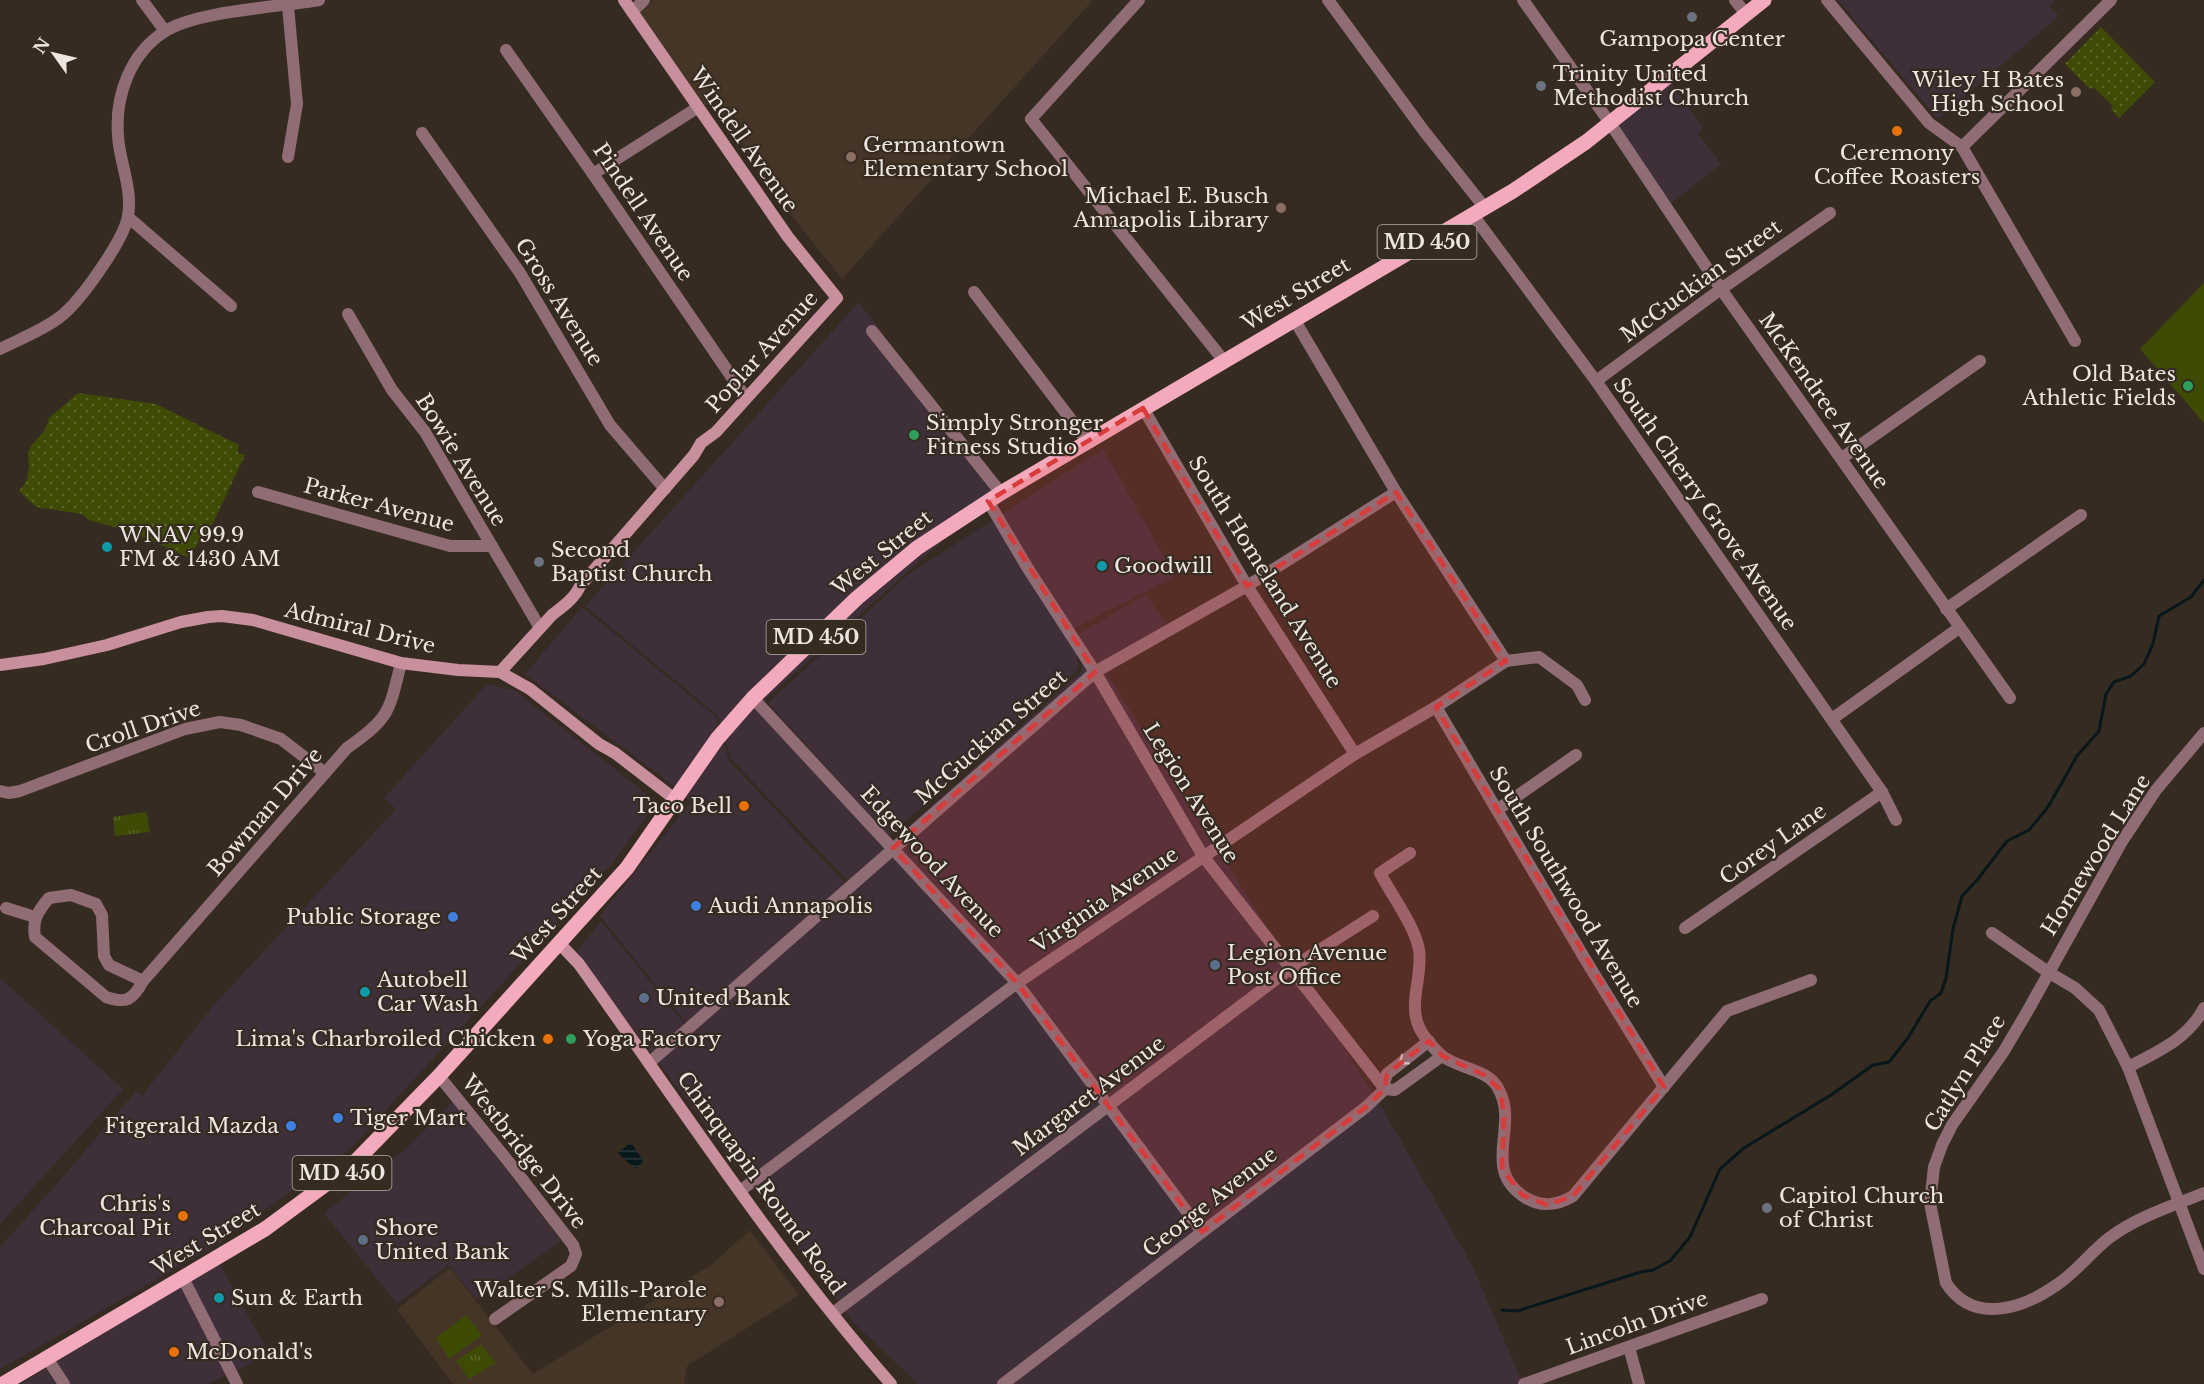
<svg xmlns="http://www.w3.org/2000/svg" width="2204" height="1384" font-family="'Libre Baskerville',serif">
	<style>
		.commercial { fill: #3f2f39 }
		.built { fill: #443527 }
		.grass { fill: url(#grass-dots) }
		.park { fill: url(#park-tufts) }
		.garden { fill: #3e4b05 }
		.water { fill: url(#water-rules) }
		.lines { fill: none; stroke-linecap: round; stroke-linejoin: round }
		.stream { stroke: #08171a; stroke-width: 3 }
		.street { stroke: #906c75; stroke-width: 12 }
		.secondary { stroke: #c88f9d; stroke-width: 12 }
		.primary { stroke: #f4aabd; stroke-width: 15 }
		.oneway { stroke: #d1c1c0 }
		.marked { fill: #d83b3a; fill-opacity: 0.2; stroke: #d83b3a; stroke-width: 4.5; stroke-dasharray: 12 8; stroke-linejoin: round }
		.worship-dot { fill: #6b7280; stroke: #362b21; stroke-width: 2 }
		.education-dot { fill: #8d6e63; stroke: #362b21; stroke-width: 2 }
		.food-dot { fill: #e8710a; stroke: #362b21; stroke-width: 2 }
		.leisure-dot { fill: #2e9e5b; stroke: #362b21; stroke-width: 2 }
		.culture-dot { fill: #0f9aa8; stroke: #362b21; stroke-width: 2 }
		.shop-dot { fill: #3f7fe0; stroke: #362b21; stroke-width: 2 }
		.service-dot { fill: #5c6f8a; stroke: #362b21; stroke-width: 2 }
		.labels { text-anchor: middle; stroke-width: 4.5; stroke-linejoin: round; paint-order: stroke }
		.shield { fill: #362b21; stroke: #b6aea7; stroke-width: 1.5 }
		.shield-label { font-size: 20px; font-weight: bold; fill: #ede6e0 }
		.poi-label { font-size: 21px; fill: #ede6e0; stroke: #362b21; text-anchor: start }
		.street-label { font-size: 21px; fill: #ede6e0; stroke: #362b21 }
	</style>
	<defs>
		<pattern id="grass-dots" width="8" height="8" patternUnits="userSpaceOnUse" patternTransform="scale(1.5)"><rect width="8" height="8" fill="#3e4b05"/><path d="M2 2h.1M6 6h.1" fill="none" stroke="#5a6529" stroke-width="1.8" stroke-linecap="round"/></pattern>
		<pattern id="park-tufts" width="24" height="20" patternUnits="userSpaceOnUse" patternTransform="scale(1.5)"><rect width="24" height="20" fill="#3e4b05"/><path d="M3 7l-1-3M5 7V3M7 7l1-3M15 17l-1-3M17 17v-4M19 17l1-3" fill="none" stroke="#5a6529"/></pattern>
		<pattern id="water-rules" width="6" height="5" patternUnits="userSpaceOnUse" patternTransform="scale(1.5)"><rect width="6" height="5" fill="#08171a"/><path d="M0 2.5h6" fill="none" stroke="#2c393b"/></pattern>
	</defs>
	<rect width="100%" height="100%" fill="#362b21"/>
	<g class="commercial">
		<polygon points="1838,0 2056,0 2049,6 2059,16 1938,119"/>
		<polygon points="1671,82 1703,128 1698,133 1721,164 1670,204 1615,125"/>
		<polygon points="859,302 998,491 757,707 890,843 1082,671 1079,634 1146,594 1168,628 1107,674 1384,1111 1473,1267 1523,1384 918,1384 853,1322 576,952 601,921 685,1025 686,1023 600,916 691,802 670,783 525,674 582,607 716,717 729,761 845,883 853,886 732,760 717,715 585,606"/>
		<polygon points="1103,449 1175,576 1075,628 1078,669 889,836 768,703 909,574"/>
		<polygon points="487,684 515,691 657,802 611,865 351,1148 218,1244 0,1369 0,1247 61,1179 136,1091 142,1096 212,1007 396,809 384,798"/>
		<polygon points="0,978 123,1089 0,1224"/>
		<polygon points="453,1101 561,1241 477,1300 448,1265 397,1304 324,1213 408,1147"/>
		<polygon points="219,1263 269,1354 208,1384 20,1384"/>
	</g>
	<g class="built">
		<polygon points="653,0 1093,0 842,279 787,210 712,103 705,105 639,12"/>
		<polygon points="750,1230 799,1295 687,1366 684,1384 453,1384 397,1309 450,1268 533,1374 711,1265"/>
	</g>
	<g class="grass">
		<polygon points="2101,27 2155,82 2119,118 2111,109 2113,106 2093,87 2090,89 2065,64"/>
		<polygon points="78,393 156,404 239,445 238,453 245,455 213,523 188,557 132,532 89,520 82,514 36,507 19,491 27,480 29,466 28,452 32,445 45,430 49,418"/>
	</g>
	<g class="park">
		<polygon points="146,812 150,832 115,836 113,817"/>
		<polygon points="481,1344 496,1363 469,1379 456,1361"/>
	</g>
	<g class="garden">
		<polygon points="2204,283 2204,423 2140,349"/>
		<polygon points="466,1315 482,1335 449,1359 436,1338"/>
	</g>
	<polygon class="water" points="629,1144 632,1144 643,1160 642,1163 635,1169 618,1153"/>
	<g class="lines">
		<polyline class="stream" points="1502,1310 1517,1311 1641,1272 1653,1270 1670,1261 1690,1237 1720,1169 1744,1148 1831,1095 1873,1065 1889,1062 1908,1038 1930,1001 1941,993 1946,978 1953,929 1962,896 1978,879 2007,841 2029,830 2048,807 2077,756 2099,731 2106,694 2114,682 2131,676 2144,664 2153,644 2159,616 2191,597 2204,580"/>
		<g class="street">
			<polyline points="142,0 165,31"/>
			<polyline points="1139,0 1031,119 1224,361"/>
			<polyline points="1328,0 1424,131 1485,208"/>
			<polyline points="1523,0 1610,123 1721,289 2010,698"/>
			<polyline points="1735,0 1746,14"/>
			<polyline points="1827,0 1929,123 1962,147 2075,341"/>
			<polyline points="632,12 644,0"/>
			<polyline points="506,50 593,174 746,398"/>
			<polyline points="422,133 520,273 610,425 665,489"/>
			<polyline points="1962,147 2111,0"/>
			<polyline points="288,157 297,104 288,6"/>
			<polyline points="593,174 697,108"/>
			<polyline points="1473,215 1596,381 1882,792 1896,820"/>
			<polyline points="128,217 231,306"/>
			<polyline points="974,292 1088,442"/>
			<polyline points="348,314 392,390 425,432 540,628"/>
			<polyline points="1294,319 1396,492 1506,661"/>
			<polyline points="872,331 1001,493"/>
			<path d="M0 349C18 340 45 329 60 317 80 302 124 240 128 216 133 188 119 162 118 135 115 96 130 54 164 32 194 11 280 7 319 0"/>
			<polyline points="1596,381 1721,289 1830,213"/>
			<polyline points="1143,408 1247,586 1355,754"/>
			<polyline points="1842,458 1980,361"/>
			<polyline points="258,492 450,546 492,546"/>
			<polyline points="988,501 1027,567 1095,672 1203,856 1385,1089"/>
			<polyline points="1946,609 2081,515"/>
			<polyline points="753,698 1017,983 1202,1232"/>
			<polyline points="1436,707 1588,964 1664,1087"/>
			<polyline points="1832,719 1959,628"/>
			<path d="M2204 733 2156 790 2121 843 2027 1012 2004 1051 1952 1125 1942 1145 1934 1167 1930 1203 1946 1283C1974 1326 2024 1308 2058 1284 2077 1271 2091 1252 2109 1238 2137 1217 2172 1206 2204 1193"/>
			<polyline points="0,791 9,793 20,791 185,729 220,722 241,725 281,739 325,773"/>
			<polyline points="1497,810 1576,755"/>
			<path d="M1410 853 1380 873C1392 896 1415 926 1419 950 1423 976 1408 1003 1419 1027 1423 1036 1434 1049 1441 1055 1457 1069 1489 1068 1499 1090 1519 1127 1480 1170 1526 1198 1543 1208 1558 1205 1573 1196L1727 1011 1811 980"/>
			<path d="M71 895 96 904 102 915 104 956 109 965 143 981C133 1000 126 1004 106 997L35 937C32 920 38 911 49 898Z"/>
			<polyline points="6,908 35,917"/>
			<polyline points="1685,928 1882,792"/>
			<polyline points="1992,933 2048,972 2075,988 2099,1010 2128,1067 2204,1269"/>
			<path d="M143 981 347 748C390 718 389 712 401 663"/>
			<polyline points="649,1063 1095,672 1247,586 1396,492"/>
			<path d="M2128 1067C2157 1052 2188 1039 2204 1008"/>
			<polyline points="439,1076 508,1161 573,1245 576,1254 571,1266 495,1319"/>
			<polyline points="1383,1086 1387,1074 1429,1041"/>
			<polyline points="1385,1089 1395,1090 1442,1056"/>
			<polyline points="740,1191 1017,983 1355,754 1436,707 1506,661 1539,657 1577,685 1585,700"/>
			<polyline points="183,1278 237,1384"/>
			<polyline points="833,1313 1291,968 1373,916"/>
			<polyline points="1629,1347 1639,1384"/>
			<polyline points="47,1358 64,1384"/>
			<polyline points="1003,1384 1366,1107 1385,1089"/>
			<polyline points="1524,1384 1762,1299"/>
		</g>
		<g class="secondary">
			<polyline points="0,665 44,659 107,645 181,622 208,617 222,616 253,620 401,663 458,670 500,672 530,689 599,744 615,753 676,800"/>
			<path d="M500 672 552 615C562 607 575 598 580 586L694 455 701 443 716 432 837 298 788 237 624 0"/>
			<path d="M560 944 579 964C680 1105 776 1253 891 1384"/>
		</g>
		<polyline class="primary" points="3,1384 265,1229 352,1165 439,1076 627,868 717,739 753,698 857,598 917,548 1001,493 1513,191 1586,142 1764,0"/>
	</g>
	<defs><path id="oneway-chevron" d="M-2-3.5L2.5 0L-2 3.5" fill="none" stroke-width="1.6" stroke-linecap="round" stroke-linejoin="round" transform="scale(1.5)"/></defs>
	<use class="oneway" href="#oneway-chevron" transform="translate(1403 1061) rotate(141)"/>
	<path class="marked" d="M1143 408 1247 586 1396 492 1506 661 1436 707 1664 1087 1573 1196 1547 1205 1522 1195 1502 1169 1504 1112 1499 1089 1484 1075 1442 1056 1429 1041 1387 1074 1385 1089 1366 1107 1202 1232 1017 983 893 848 1095 672 988 501Z"/>
	<g class="worship-dot">
		<circle cx="1692" cy="17" r="6"/>
		<circle cx="1541" cy="86" r="6"/>
		<circle cx="539" cy="562" r="6"/>
		<circle cx="1767" cy="1208" r="6"/>
	</g>
	<g class="education-dot">
		<circle cx="2076" cy="92" r="6"/>
		<circle cx="851" cy="157" r="6"/>
		<circle cx="1281" cy="208" r="6"/>
		<circle cx="719" cy="1302" r="6"/>
	</g>
	<g class="food-dot">
		<circle cx="1897" cy="131" r="6"/>
		<circle cx="744" cy="806" r="6"/>
		<circle cx="548" cy="1039" r="6"/>
		<circle cx="183" cy="1216" r="6"/>
		<circle cx="174" cy="1352" r="6"/>
	</g>
	<g class="leisure-dot">
		<circle cx="2188" cy="386" r="6"/>
		<circle cx="914" cy="435" r="6"/>
		<circle cx="571" cy="1039" r="6"/>
	</g>
	<g class="culture-dot">
		<circle cx="107" cy="547" r="6"/>
		<circle cx="1102" cy="566" r="6"/>
		<circle cx="365" cy="992" r="6"/>
		<circle cx="219" cy="1298" r="6"/>
	</g>
	<g class="shop-dot">
		<circle cx="696" cy="906" r="6"/>
		<circle cx="453" cy="917" r="6"/>
		<circle cx="338" cy="1118" r="6"/>
		<circle cx="291" cy="1126" r="6"/>
	</g>
	<g class="service-dot">
		<circle cx="1215" cy="965" r="6"/>
		<circle cx="644" cy="998" r="6"/>
		<circle cx="363" cy="1240" r="6"/>
	</g>
	<g class="labels">
		<g class="shield">
			<rect x="1377.5" y="225" width="99" height="34" rx="4.5"/>
			<rect x="766.5" y="620" width="99" height="34" rx="4.5"/>
			<rect x="292.5" y="1156" width="99" height="34" rx="4.5"/>
		</g>
		<g class="shield-label">
			<text x="1427" y="249">MD 450</text>
			<text x="816" y="644">MD 450</text>
			<text x="342" y="1180">MD 450</text>
		</g>
		<g class="poi-label">
			<text x="1692" y="46" text-anchor="middle">Gampopa Center</text>
			<text x="1553" y="81">Trinity United<tspan x="1553" dy="24">Methodist Church</tspan></text>
			<text x="2064" y="87" text-anchor="end">Wiley H Bates<tspan x="2064" dy="24">High School</tspan></text>
			<text x="863" y="152">Germantown<tspan x="863" dy="24">Elementary School</tspan></text>
			<text x="1897" y="160" text-anchor="middle">Ceremony<tspan x="1897" dy="24">Coffee Roasters</tspan></text>
			<text x="1269" y="203" text-anchor="end">Michael E. Busch<tspan x="1269" dy="24">Annapolis Library</tspan></text>
			<text x="2176" y="381" text-anchor="end">Old Bates<tspan x="2176" dy="24">Athletic Fields</tspan></text>
			<text x="926" y="430">Simply Stronger<tspan x="926" dy="24">Fitness Studio</tspan></text>
			<text x="119" y="542">WNAV 99.9<tspan x="119" dy="24">FM &amp; 1430 AM</tspan></text>
			<text x="551" y="557">Second<tspan x="551" dy="24">Baptist Church</tspan></text>
			<text x="1114" y="573">Goodwill</text>
			<text x="732" y="813" text-anchor="end">Taco Bell</text>
			<text x="708" y="913">Audi Annapolis</text>
			<text x="441" y="924" text-anchor="end">Public Storage</text>
			<text x="1227" y="960">Legion Avenue<tspan x="1227" dy="24">Post Office</tspan></text>
			<text x="377" y="987">Autobell<tspan x="377" dy="24">Car Wash</tspan></text>
			<text x="656" y="1005">United Bank</text>
			<text x="536" y="1046" text-anchor="end">Lima's Charbroiled Chicken</text>
			<text x="583" y="1046">Yoga Factory</text>
			<text x="350" y="1125">Tiger Mart</text>
			<text x="279" y="1133" text-anchor="end">Fitgerald Mazda</text>
			<text x="1779" y="1203">Capitol Church<tspan x="1779" dy="24">of Christ</tspan></text>
			<text x="171" y="1211" text-anchor="end">Chris's<tspan x="171" dy="24">Charcoal Pit</tspan></text>
			<text x="375" y="1235">Shore<tspan x="375" dy="24">United Bank</tspan></text>
			<text x="707" y="1297" text-anchor="end">Walter S. Mills-Parole<tspan x="707" dy="24">Elementary</tspan></text>
			<text x="231" y="1305">Sun &amp; Earth</text>
			<text x="186" y="1359">McDonald's</text>
		</g>
		<g class="street-label">
			<text transform="translate(744 140) rotate(55)" y="7">Windell Avenue</text>
			<text transform="translate(643 212) rotate(56)" y="7">Pindell Avenue</text>
			<text transform="translate(1701 281) rotate(-36)" y="7">McGuckian Street</text>
			<text transform="translate(1296 294) rotate(-31)" y="7">West Street</text>
			<text transform="translate(559 302) rotate(58)" y="7">Gross Avenue</text>
			<text transform="translate(762 352) rotate(-48)" y="7">Poplar Avenue</text>
			<text transform="translate(1824 401) rotate(55)" y="7">McKendree Avenue</text>
			<text transform="translate(461 460) rotate(58)" y="7">Bowie Avenue</text>
			<text transform="translate(1705 504) rotate(55)" y="7">South Cherry Grove Avenue</text>
			<text transform="translate(379 505) rotate(15)" y="7">Parker Avenue</text>
			<text transform="translate(882 553) rotate(-39)" y="7">West Street</text>
			<text transform="translate(1265 572) rotate(58)" y="7">South Homeland Avenue</text>
			<text transform="translate(360 628) rotate(14)" y="7">Admiral Drive</text>
			<text transform="translate(143 727) rotate(-19)" y="7">Croll Drive</text>
			<text transform="translate(991 737) rotate(-41)" y="7">McGuckian Street</text>
			<text transform="translate(1191 793) rotate(58)" y="7">Legion Avenue</text>
			<text transform="translate(265 812) rotate(-49)" y="7">Bowman Drive</text>
			<text transform="translate(1773 844) rotate(-35)" y="7">Corey Lane</text>
			<text transform="translate(2096 855) rotate(-58)" y="7">Homewood Lane</text>
			<text transform="translate(932 862) rotate(47)" y="7">Edgewood Avenue</text>
			<text transform="translate(1566 887) rotate(59)" y="7">South Southwood Avenue</text>
			<text transform="translate(1105 900) rotate(-34)" y="7">Virginia Avenue</text>
			<text transform="translate(557 915) rotate(-48)" y="7">West Street</text>
			<text transform="translate(1965 1073) rotate(-58)" y="7">Catlyn Place</text>
			<text transform="translate(1089 1096) rotate(-37)" y="7">Margaret Avenue</text>
			<text transform="translate(524 1152) rotate(52)" y="7">Westbridge Drive</text>
			<text transform="translate(761 1183) rotate(54)" y="7">Chinquapin Round Road</text>
			<text transform="translate(1210 1202) rotate(-38)" y="7">George Avenue</text>
			<text transform="translate(206 1239) rotate(-31)" y="7">West Street</text>
			<text transform="translate(1637 1323) rotate(-20)" y="7">Lincoln Drive</text>
		</g>
	</g>
	<g transform="translate(54 54) rotate(304)" stroke="#362b21" stroke-width="4.5" paint-order="stroke">
	<path d="M0-4.5L10 22L0 15L-10 22Z" fill="#ede6e0"/>
	<text y="-9" font-size="16" font-weight="bold" text-anchor="middle" fill="#ede6e0">N</text>
	</g>
</svg>
